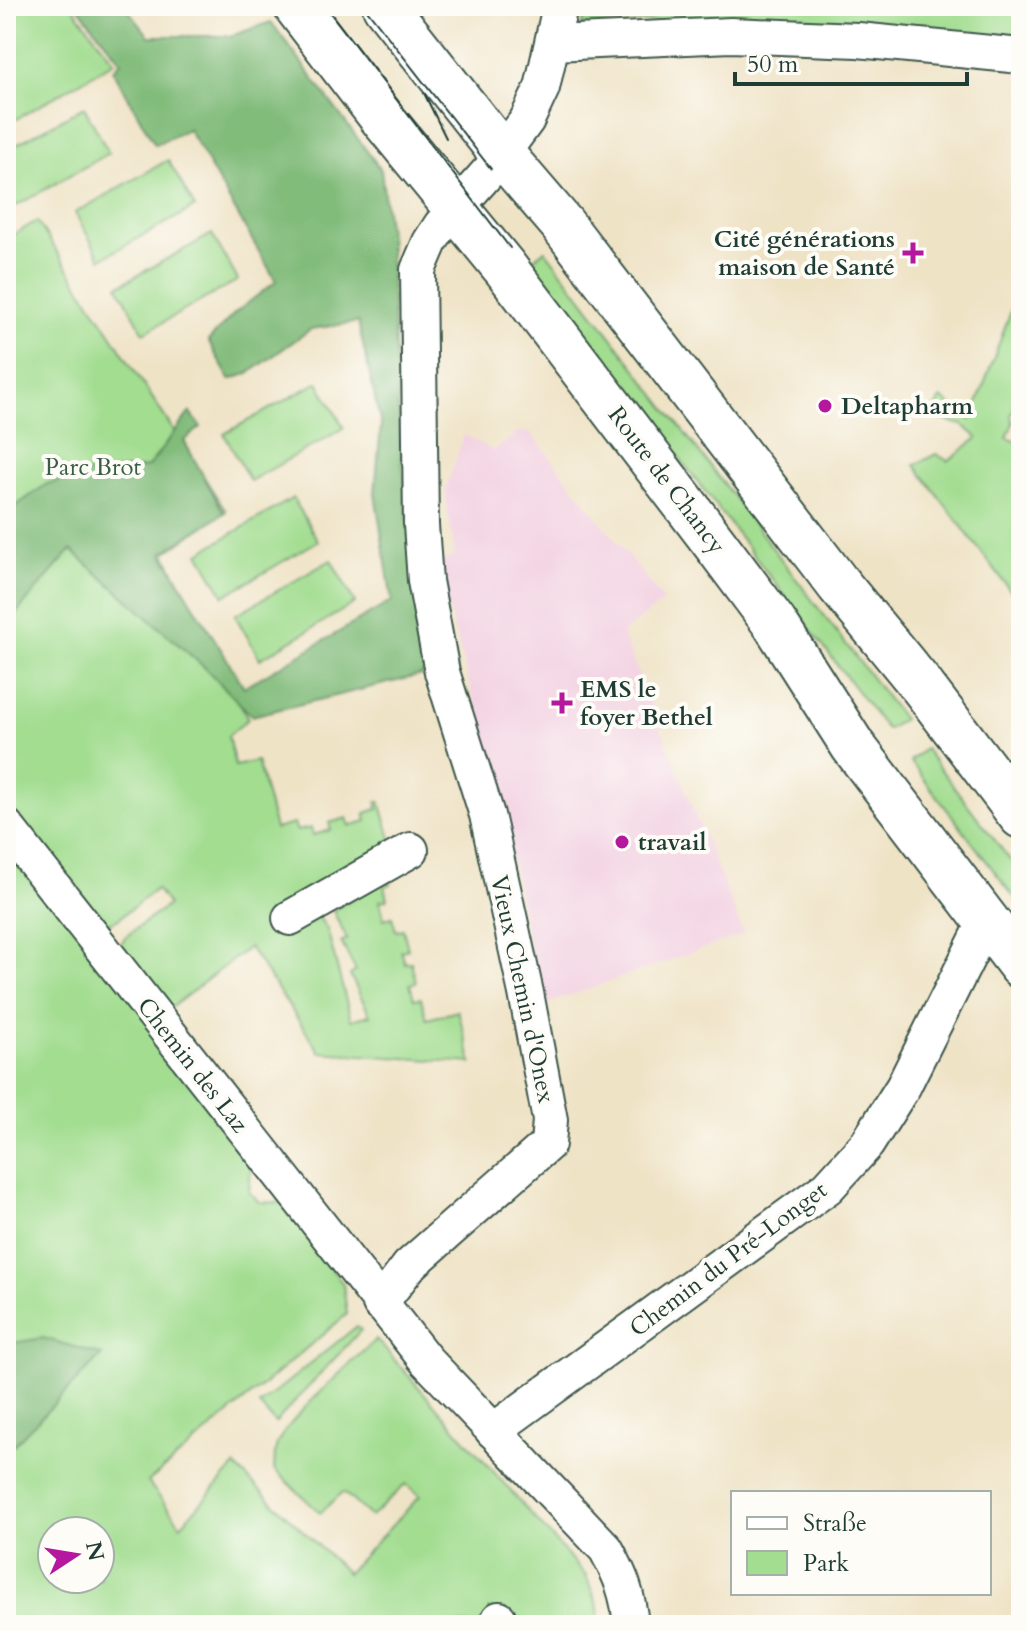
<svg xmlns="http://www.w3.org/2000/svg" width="1027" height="1631" font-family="Cardo,serif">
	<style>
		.built { fill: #f2cfe1 }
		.green { fill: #a2dd90; stroke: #608d62; stroke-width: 2; fill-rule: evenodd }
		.forest { fill: #81bc7a; stroke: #507c57; stroke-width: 2 }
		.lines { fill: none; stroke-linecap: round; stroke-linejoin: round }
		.minor-casing { stroke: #3e564a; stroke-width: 38 }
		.major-casing { stroke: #3e564a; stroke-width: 48 }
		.minor { stroke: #fff; stroke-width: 34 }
		.major { stroke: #fff; stroke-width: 44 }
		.tram { stroke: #1f3d34; stroke-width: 2 }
		.poi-dot { fill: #b5179e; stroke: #fdfcf7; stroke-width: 3 }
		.labels { text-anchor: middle; stroke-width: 8; stroke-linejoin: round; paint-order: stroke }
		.poi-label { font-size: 24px; font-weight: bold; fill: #1f3d34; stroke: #fdfcf7; text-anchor: start }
		.park-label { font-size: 24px; fill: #395d46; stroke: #fdfcf7 }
		.street-label { font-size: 24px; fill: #1f3d34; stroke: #fdfcf7 }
	</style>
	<rect width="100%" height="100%" fill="#fdfcf7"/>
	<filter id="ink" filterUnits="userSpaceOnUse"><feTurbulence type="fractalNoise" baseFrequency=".0125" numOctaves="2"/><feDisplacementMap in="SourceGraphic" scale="16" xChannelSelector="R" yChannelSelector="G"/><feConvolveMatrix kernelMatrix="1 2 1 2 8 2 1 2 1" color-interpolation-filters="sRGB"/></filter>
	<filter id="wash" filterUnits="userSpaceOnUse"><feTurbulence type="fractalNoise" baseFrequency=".006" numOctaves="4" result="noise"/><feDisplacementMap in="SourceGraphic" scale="32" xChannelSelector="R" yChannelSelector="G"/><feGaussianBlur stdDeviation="1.8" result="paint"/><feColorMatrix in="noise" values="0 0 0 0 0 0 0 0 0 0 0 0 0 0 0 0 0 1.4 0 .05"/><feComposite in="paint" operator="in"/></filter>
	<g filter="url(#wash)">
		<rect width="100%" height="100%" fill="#efe3c6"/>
		<polygon class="built" points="518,432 531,433 664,601 622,633 744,934 541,1006 495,774 447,605 438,562 455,556 445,491 464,434 493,451"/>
		<g class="green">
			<polygon points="6,6 72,6 114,62 6,125"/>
			<polygon points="586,6 1021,6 1021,45 956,37 951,31 730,18 582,25"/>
			<polygon points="84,107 109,153 16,206 6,188 6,150"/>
			<polygon points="168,160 195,207 101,259 75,213"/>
			<polygon points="37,221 226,511 165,553 248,719 228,736 235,766 257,761 275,829 294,824 297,831 311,828 313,835 331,830 329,823 347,818 350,826 367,821 365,813 378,809 377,802 380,802 395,851 305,898 327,929 351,1020 370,1015 350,975 356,971 341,942 347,939 333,911 386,874 391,884 385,886 388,899 380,901 384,919 392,917 396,931 403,929 408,949 401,951 405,963 411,962 416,982 410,984 414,999 421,998 427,1019 458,1011 472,1063 320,1052 249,947 163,1014 119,947 125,937 168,905 156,889 117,920 105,925 6,813 6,239"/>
			<polygon points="212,234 238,280 144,333 118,286"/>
			<polygon points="545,250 903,719 887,730 530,262"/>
			<polygon points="1015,300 1021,302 1021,389 1011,416 1013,423 1007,438 1021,443 1021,595 1017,591 1013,594 915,465 936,454 948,461 978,438 963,425 931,417 941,398 971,420"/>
			<polygon points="318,382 344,428 250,481 224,434"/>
			<polygon points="293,498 318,541 224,596 199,553"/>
			<polygon points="331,560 355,603 260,659 235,615"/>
			<polygon points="925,749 1021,874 1021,906 910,761"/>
			<path d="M6 839 252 1152 249 1192 259 1202 289 1203 317 1239 320 1254 343 1284 347 1314 148 1482 181 1525 235 1466 347 1573 420 1496 406 1484 371 1517 343 1492 320 1513 274 1469C275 1461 274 1451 277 1444 290 1416 352 1363 376 1339L586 1576 597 1603 601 1625H446L442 1623 440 1625H6ZM52 1531H100V1579H52Z"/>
			<polygon points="356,1327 361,1330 275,1423 259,1405"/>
		</g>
		<g class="forest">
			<polygon points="77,6 125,6 149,36 231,36 271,22 381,170 389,235 400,440 408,517 430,673 252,716 204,667 71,550 6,625 6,513 47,484 86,474 148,467 190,412 201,427 184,441 224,513 162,553 244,687 392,601 375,493 381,425 358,322 311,329 249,373 230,380 208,341 235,313 276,281 188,129 155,145 113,70 121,62"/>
			<polygon points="43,1338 102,1355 6,1453 6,1344"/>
		</g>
	</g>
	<g filter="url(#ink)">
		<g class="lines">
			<defs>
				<g id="minor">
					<polyline points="553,43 731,35 858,40 1021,56"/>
					<path d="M6 826 426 1360 606 1549C621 1576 628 1594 631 1625"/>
					<polyline points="290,918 411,850"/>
					<polyline points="380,1304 409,1266 548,1144 550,1120 526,993 487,815 442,672 425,581 421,525 418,270 430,242 441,225 491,169 527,120 542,88 560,6"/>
					<polyline points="493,1431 828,1187 867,1144 903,1087 986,921"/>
					<polyline points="495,1625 499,1619"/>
				</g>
				<g id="major">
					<polyline points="296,6 386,123 505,268 713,541 775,624 853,746 1021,966"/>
					<polyline points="385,6 502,154 562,224 839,585 922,686 1021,816"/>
				</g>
			</defs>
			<use href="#minor" class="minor-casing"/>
			<use href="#major" class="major-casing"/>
			<use href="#minor" class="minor"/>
			<use href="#major" class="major"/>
			<g class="tram">
				<polyline points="325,6 510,248"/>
				<polyline points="364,6 491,169"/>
				<polyline points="424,93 446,138"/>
			</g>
		</g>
	</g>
	<g class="poi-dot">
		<path d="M909 241h8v8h8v8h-8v8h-8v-8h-8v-8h8z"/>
		<circle cx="825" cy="406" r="8"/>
		<path d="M558 691h8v8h8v8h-8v8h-8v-8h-8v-8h8z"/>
		<circle cx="622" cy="842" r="8"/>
	</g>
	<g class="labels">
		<g class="poi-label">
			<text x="895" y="247" text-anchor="end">Cité générations<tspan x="895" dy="28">maison de Santé</tspan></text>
			<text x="841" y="414">Deltapharm</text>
			<text x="580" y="697">EMS le<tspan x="580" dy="28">foyer Bethel</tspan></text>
			<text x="638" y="850">travail</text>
		</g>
		<g class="park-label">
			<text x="93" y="475">Parc Brot</text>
		</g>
		<g class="street-label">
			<text transform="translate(667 480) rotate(53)" y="8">Route de Chancy</text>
			<text transform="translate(523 989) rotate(78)" y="8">Vieux Chemin d'Onex</text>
			<text transform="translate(193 1065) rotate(52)" y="8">Chemin des Laz</text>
			<text transform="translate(728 1259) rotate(-37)" y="8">Chemin du Pré-Longet</text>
		</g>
	</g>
	<rect width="1027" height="1631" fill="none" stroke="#fdfcf7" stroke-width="32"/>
	<rect x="731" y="1491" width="260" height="104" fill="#fdfcf7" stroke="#a4b0a9" stroke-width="2"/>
	<rect x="747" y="1517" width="40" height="12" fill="#ffffff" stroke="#a4b0a9" stroke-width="2"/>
	<text x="803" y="1531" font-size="24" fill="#1f3d34">Straße</text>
	<rect x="747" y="1551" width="40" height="24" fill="#a2dd90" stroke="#a4b0a9" stroke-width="2"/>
	<text x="803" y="1571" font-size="24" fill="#1f3d34">Park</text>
	<g transform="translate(76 1555) rotate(78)"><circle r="38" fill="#fdfcf7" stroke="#a4b0a9" stroke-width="2"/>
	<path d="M0-6L14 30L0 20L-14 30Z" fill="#b5179e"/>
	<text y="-12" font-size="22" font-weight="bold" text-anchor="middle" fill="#1f3d34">N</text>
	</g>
	<path d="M735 72v12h232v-12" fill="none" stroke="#1f3d34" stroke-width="4"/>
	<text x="747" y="72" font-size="24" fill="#1f3d34" stroke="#fdfcf7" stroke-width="6" paint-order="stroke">50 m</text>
</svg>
